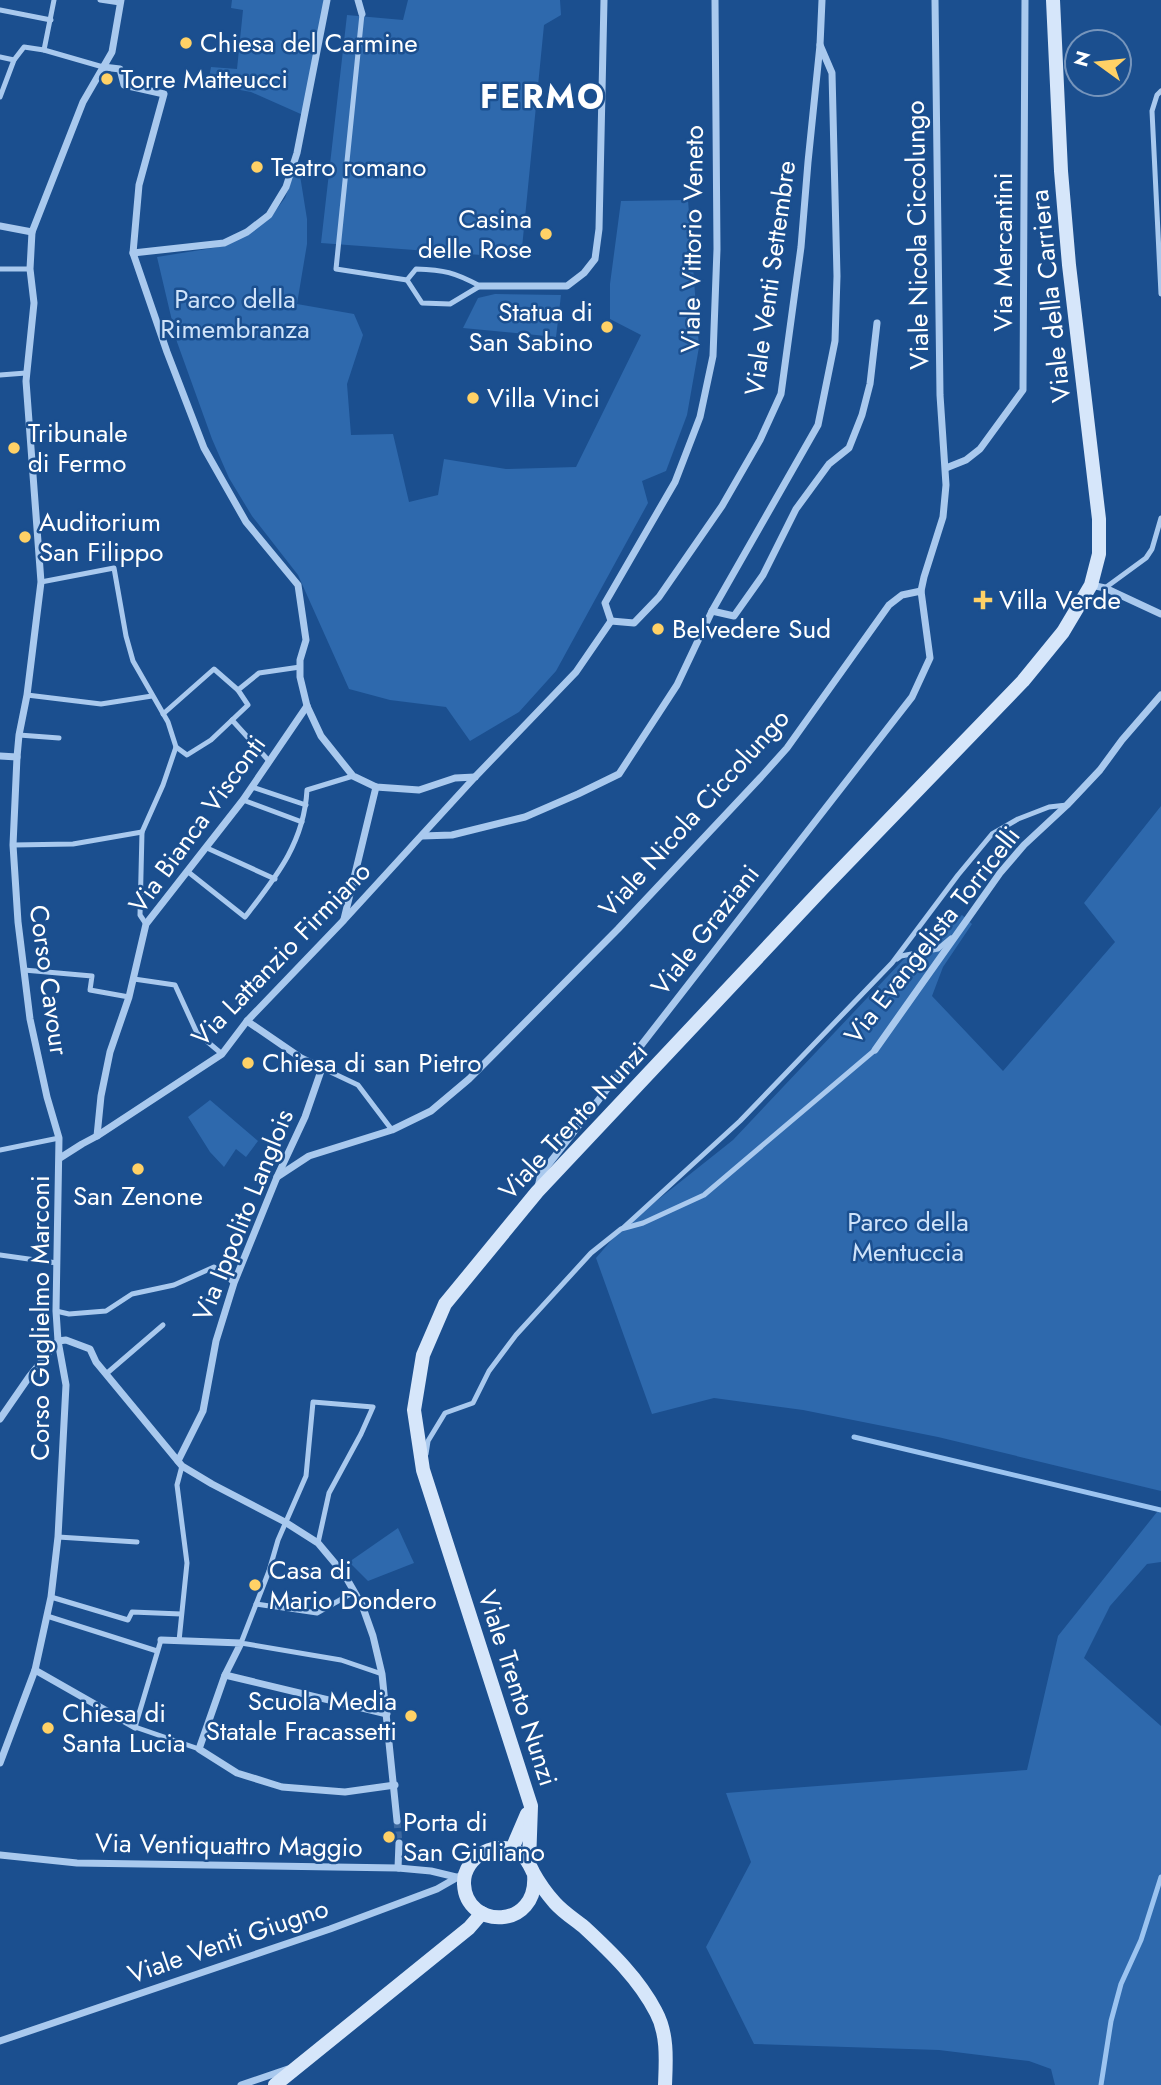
<svg xmlns="http://www.w3.org/2000/svg" width="1161" height="2085" font-family="Jost,sans-serif">
	<style>
		.green { fill: #2e69ad }
		.lines { fill: none; stroke-linecap: round; stroke-linejoin: round }
		.stream { stroke: #9cc4f0; stroke-width: 5 }
		.street-tunnel { stroke: #3d69a0; stroke-width: 7; stroke-dasharray: 7 3.5; stroke-linecap: butt }
		.lane { stroke: #a9c9ee; stroke-width: 5 }
		.street { stroke: #a9c9ee; stroke-width: 7 }
		.secondary { stroke: #d6e6fa; stroke-width: 14 }
		.poi-dot { fill: #ffd166; stroke: #1b4f8f; stroke-width: 2.5 }
		.labels { text-anchor: middle; stroke-width: 5; stroke-linejoin: round; paint-order: stroke }
		.poi-label { font-size: 26px; fill: #fff; stroke: #1b4f8f; text-anchor: start }
		.street-label { font-size: 26px; fill: #fff; stroke: #1b4f8f }
		.park-label { font-size: 26px; fill: #cfe3fa; stroke: #1b4f8f }
		.district-label { font-size: 33px; font-weight: bold; letter-spacing: 2px; fill: #fff; stroke: #1b4f8f }
	</style>
	<rect width="100%" height="100%" fill="#1b4f8f"/>
	<g class="green">
		<polygon points="232,0 324,0 303,115 251,92 208,84 211,67 237,69 243,10 231,8"/>
		<polygon points="408,0 560,0 561,15 544,25 521,258 321,243 347,15 403,20"/>
		<polygon points="298,163 307,219 307,244 297,304 354,314 363,335 347,384 351,435 393,434 409,502 438,495 444,459 506,469 576,467 641,335 610,319 610,284 621,201 688,200 699,347 687,415 666,471 642,481 648,503 556,671 519,712 470,741 446,707 390,700 349,689 298,575 252,516 229,478 212,439 177,342 157,257 225,246 270,218 285,198"/>
		<polygon points="495,294 561,295 556,337 463,328 478,298"/>
		<polygon points="1161,806 1161,1491 938,1437 803,1410 714,1398 652,1414 596,1258 621,1229 733,1140 903,960 962,915 972,924 943,967 932,996 1003,1071 1115,942 1084,903"/>
		<polygon points="210,1100 258,1141 246,1157 236,1149 224,1167 210,1152 188,1117"/>
		<polygon points="1161,1507 1161,1562 1147,1564 1110,1606 1084,1658 1161,1726 1161,2085 1055,2085 1051,2069 1029,2061 939,2050 754,2044 706,1947 751,1862 726,1793 1027,1770 1058,1636"/>
		<polygon points="398,1528 414,1563 368,1581 349,1562"/>
	</g>
	<g class="lines">
		<g class="stream">
			<polyline points="854,1437 1161,1510"/>
			<polyline points="1101,2085 1111,2021 1121,1984 1141,1940 1161,1877"/>
		</g>
		<polyline class="street-tunnel" points="397,1821 399,1843"/>
		<g class="lane">
			<polyline points="100,0 120,3"/>
			<polyline points="0,10 51,20"/>
			<polyline points="362,14 336,269 407,280"/>
			<polyline points="44,50 54,0"/>
			<polyline points="0,57 14,60"/>
			<polyline points="1161,91 1157,95 1152,111 1161,294"/>
			<polyline points="0,97 14,60 24,47 44,50 103,67"/>
			<polyline points="0,269 30,269"/>
			<polyline points="407,280 422,303 450,304 480,286"/>
			<path d="M407 280 416 269C444 270 454 272 480 286"/>
			<polyline points="0,375 26,373"/>
			<polyline points="41,582 114,568 126,636 133,661 168,722 176,747 163,785 142,832 140,915 146,924"/>
			<polyline points="1105,588 1146,558 1152,549 1161,518"/>
			<polyline points="27,695 101,704 152,696"/>
			<polyline points="163,714 214,669 238,690"/>
			<polyline points="232,720 269,761"/>
			<polyline points="19,735 59,738"/>
			<polyline points="176,747 187,755 211,740 248,705 238,690 259,673 300,667"/>
			<polyline points="252,787 306,805"/>
			<polyline points="243,800 302,822"/>
			<polyline points="13,845 73,844 142,832"/>
			<polyline points="207,848 275,879"/>
			<path d="M187 871 245 917C276 877 304 843 307 790L353 776"/>
			<polyline points="897,959 901,956 938,949 951,938"/>
			<polyline points="24,970 92,976 90,990 129,997"/>
			<polyline points="134,979 175,985 197,1033 222,1054"/>
			<polyline points="322,1068 358,1085 392,1130"/>
			<polyline points="0,1150 59,1138"/>
			<polyline points="623,1228 740,1121 892,963 958,875 992,834 1018,819 1049,807 1067,805"/>
			<polyline points="0,1255 57,1263"/>
			<polyline points="56,1311 69,1314 106,1311 132,1294 174,1285 214,1267 234,1283"/>
			<polyline points="106,1374 163,1325"/>
			<polyline points="426,1454 428,1441 445,1413 473,1403 489,1371 516,1335 591,1253 621,1229 643,1223 704,1195 875,1050"/>
			<polyline points="58,1537 137,1542"/>
			<polyline points="318,1543 329,1493 361,1434 373,1407 313,1402 306,1476 278,1540 269,1571 241,1643 341,1660 382,1674"/>
			<polyline points="51,1597 128,1620 132,1612 181,1614"/>
			<polyline points="256,1604 317,1613 354,1592"/>
			<polyline points="47,1616 157,1651"/>
			<polyline points="161,1640 135,1727 199,1749"/>
			<polyline points="179,1641 187,1563 177,1485 182,1466"/>
		</g>
		<g class="street">
			<polyline points="358,0 362,14"/>
			<polyline points="103,67 120,69 124,85 164,94 139,185 133,253 167,352 204,448 246,522 298,585 306,640 300,660 300,677 307,706 321,736 353,776 376,787 419,790 455,778 475,777"/>
			<polyline points="0,226 32,232"/>
			<polyline points="133,253 224,243 247,232 269,215 286,187 297,153 327,0"/>
			<polyline points="480,286 567,286 584,273 595,259 599,229 604,0"/>
			<polyline points="946,468 966,460 980,449 1023,390 1025,0"/>
			<polyline points="1091,585 1105,588 1161,614"/>
			<polyline points="712,611 734,616 763,575 796,509 829,464 849,448 862,415 870,384 877,323"/>
			<polyline points="611,621 634,623 659,597 722,506 760,440 781,394 801,247 808,162 820,45 822,0"/>
			<polyline points="611,621 605,603 675,482 700,417 713,356 717,249 715,0"/>
			<polyline points="0,756 17,757"/>
			<polyline points="422,836 452,835 525,817 578,794 619,774 677,685 712,611 818,425 835,341 837,276 832,73 820,45"/>
			<polyline points="344,919 376,787"/>
			<polyline points="875,1050 1000,873 1024,845 1067,805 1100,770 1122,740 1161,695"/>
			<polyline points="97,1136 101,1096 110,1052 129,997 146,924 243,800 307,706"/>
			<polyline points="60,1158 82,1144 97,1136 222,1054 247,1021 344,920 475,777 576,672 611,621"/>
			<polyline points="277,1177 309,1156 392,1130 431,1111 469,1079 618,929 761,777 787,748 889,605 902,595 921,591"/>
			<polyline points="538,1187 541,1174 912,697 930,658 921,591 924,577 943,517 946,485 940,395 935,0"/>
			<polyline points="0,1419 29,1377 58,1341 66,1340 90,1349 96,1362 182,1466 212,1484 285,1522 318,1543 344,1574 362,1605 373,1636 382,1674 397,1821"/>
			<polyline points="178,1461 203,1411 216,1341 234,1283 277,1177 305,1117 322,1068 301,1058 247,1021"/>
			<polyline points="161,1640 241,1643 225,1675 199,1749 237,1773 282,1787 345,1792 395,1785"/>
			<polyline points="35,1670 135,1727"/>
			<polyline points="225,1675 387,1714"/>
			<polyline points="0,1763 35,1670 51,1597 58,1537 66,1385 58,1341 56,1311 59,1138 47,1097 30,1019 18,922 13,845 17,757 19,735 27,695 41,582 26,381 34,303 30,269 32,232 83,102 112,52 121,0"/>
			<polyline points="0,1855 77,1863 398,1868 431,1871 456,1877"/>
			<polyline points="398,1868 399,1843"/>
			<polyline points="0,2041 330,1929 437,1889 465,1873"/>
			<polyline points="241,2085 288,2069"/>
		</g>
		<g class="secondary">
			<polyline points="512,1849 527,1814"/>
			<polyline points="529,1863 531,1806 423,1470 414,1410 423,1355 445,1304 537,1192 823,888 1023,681 1063,632 1091,585 1099,554 1099,519 1069,265 1061,171 1053,0"/>
			<path d="M534 1874C539 1930 466 1930 464 1884 463 1856 499 1837 522 1855 528 1860 530 1866 533 1872 539 1883 547 1894 555 1903 563 1912 574 1919 584 1927 611 1952 639 1979 656 2012 668 2034 666 2061 665 2085"/>
			<polyline points="275,2085 469,1928 482,1913"/>
		</g>
	</g>
	<g class="poi-dot">
		<circle cx="186" cy="43" r="7"/>
		<circle cx="107" cy="79" r="7"/>
		<circle cx="257" cy="167" r="7"/>
		<circle cx="546" cy="234" r="7"/>
		<circle cx="607" cy="327" r="7"/>
		<circle cx="473" cy="398" r="7"/>
		<circle cx="14" cy="448" r="7"/>
		<circle cx="25" cy="537" r="7"/>
		<path d="M979.5 589.5h7v7h7v7h-7v7h-7v-7h-7v-7h7z"/>
		<circle cx="658" cy="629" r="7"/>
		<circle cx="248" cy="1063" r="7"/>
		<circle cx="138" cy="1169" r="7"/>
		<circle cx="255" cy="1585" r="7"/>
		<circle cx="411" cy="1716" r="7"/>
		<circle cx="48" cy="1728" r="7"/>
		<circle cx="389" cy="1837" r="7"/>
	</g>
	<g class="labels">
		<g class="poi-label">
			<text x="200" y="52">Chiesa del Carmine</text>
			<text x="121" y="88">Torre Matteucci</text>
			<text x="271" y="176">Teatro romano</text>
			<text x="532" y="228" text-anchor="end">Casina<tspan x="532" dy="30">delle Rose</tspan></text>
			<text x="593" y="321" text-anchor="end">Statua di<tspan x="593" dy="30">San Sabino</tspan></text>
			<text x="487" y="407">Villa Vinci</text>
			<text x="28" y="442">Tribunale<tspan x="28" dy="30">di Fermo</tspan></text>
			<text x="39" y="531">Auditorium<tspan x="39" dy="30">San Filippo</tspan></text>
			<text x="999" y="609">Villa Verde</text>
			<text x="672" y="638">Belvedere Sud</text>
			<text x="262" y="1072">Chiesa di san Pietro</text>
			<text x="138" y="1205" text-anchor="middle">San Zenone</text>
			<text x="269" y="1579">Casa di<tspan x="269" dy="30">Mario Dondero</tspan></text>
			<text x="397" y="1710" text-anchor="end">Scuola Media<tspan x="397" dy="30">Statale Fracassetti</tspan></text>
			<text x="62" y="1722">Chiesa di<tspan x="62" dy="30">Santa Lucia</tspan></text>
			<text x="403" y="1831">Porta di<tspan x="403" dy="30">San Giuliano</tspan></text>
		</g>
		<g class="street-label">
			<text transform="translate(917 235) rotate(-91)" y="9">Viale Nicola Ciccolungo</text>
			<text transform="translate(692 239) rotate(-89)" y="9">Viale Vittorio Veneto</text>
			<text transform="translate(1003 252) rotate(-90)" y="9">Via Mercantini</text>
			<text transform="translate(770 278) rotate(-82)" y="9">Viale Venti Settembre</text>
			<text transform="translate(1050 296) rotate(-96)" y="9">Viale della Carriera</text>
			<text transform="translate(694 813) rotate(-48)" y="9">Viale Nicola Ciccolungo</text>
			<text transform="translate(197 824) rotate(-54)" y="9">Via Bianca Visconti</text>
			<text transform="translate(705 930) rotate(-52)" y="9">Viale Graziani</text>
			<text transform="translate(932 935) rotate(-52)" y="9">Via Evangelista Torricelli</text>
			<text transform="translate(281 954) rotate(-46)" y="9">Via Lattanzio Firmiano</text>
			<text transform="translate(49 980) rotate(82)" y="9">Corso Cavour</text>
			<text transform="translate(573 1121) rotate(-47)" y="9">Viale Trento Nunzi</text>
			<text transform="translate(243 1215) rotate(-68)" y="9">Via Ippolito Langlois</text>
			<text transform="translate(40 1318) rotate(-90)" y="9">Corso Guglielmo Marconi</text>
			<text transform="translate(518 1688) rotate(72)" y="9">Viale Trento Nunzi</text>
			<text transform="translate(229 1845) rotate(1)" y="9">Via Ventiquattro Maggio</text>
			<text transform="translate(228 1941) rotate(-19)" y="9">Viale Venti Giugno</text>
		</g>
		<g class="park-label">
			<text x="235" y="308">Parco della<tspan x="235" dy="30">Rimembranza</tspan></text>
			<text x="908" y="1231">Parco della<tspan x="908" dy="30">Mentuccia</tspan></text>
		</g>
		<g class="district-label">
			<text x="543" y="108">FERMO</text>
		</g>
	</g>
	<g transform="translate(1098 63) rotate(285)"><circle r="33" fill="#1b4f8f" stroke="#7695bc" stroke-width="2"/>
	<path d="M0-5L12 26L0 18L-12 26Z" fill="#ffd166"/>
	<text y="-10" font-size="19" font-weight="bold" text-anchor="middle" fill="#ffffff">N</text>
	</g>
</svg>
